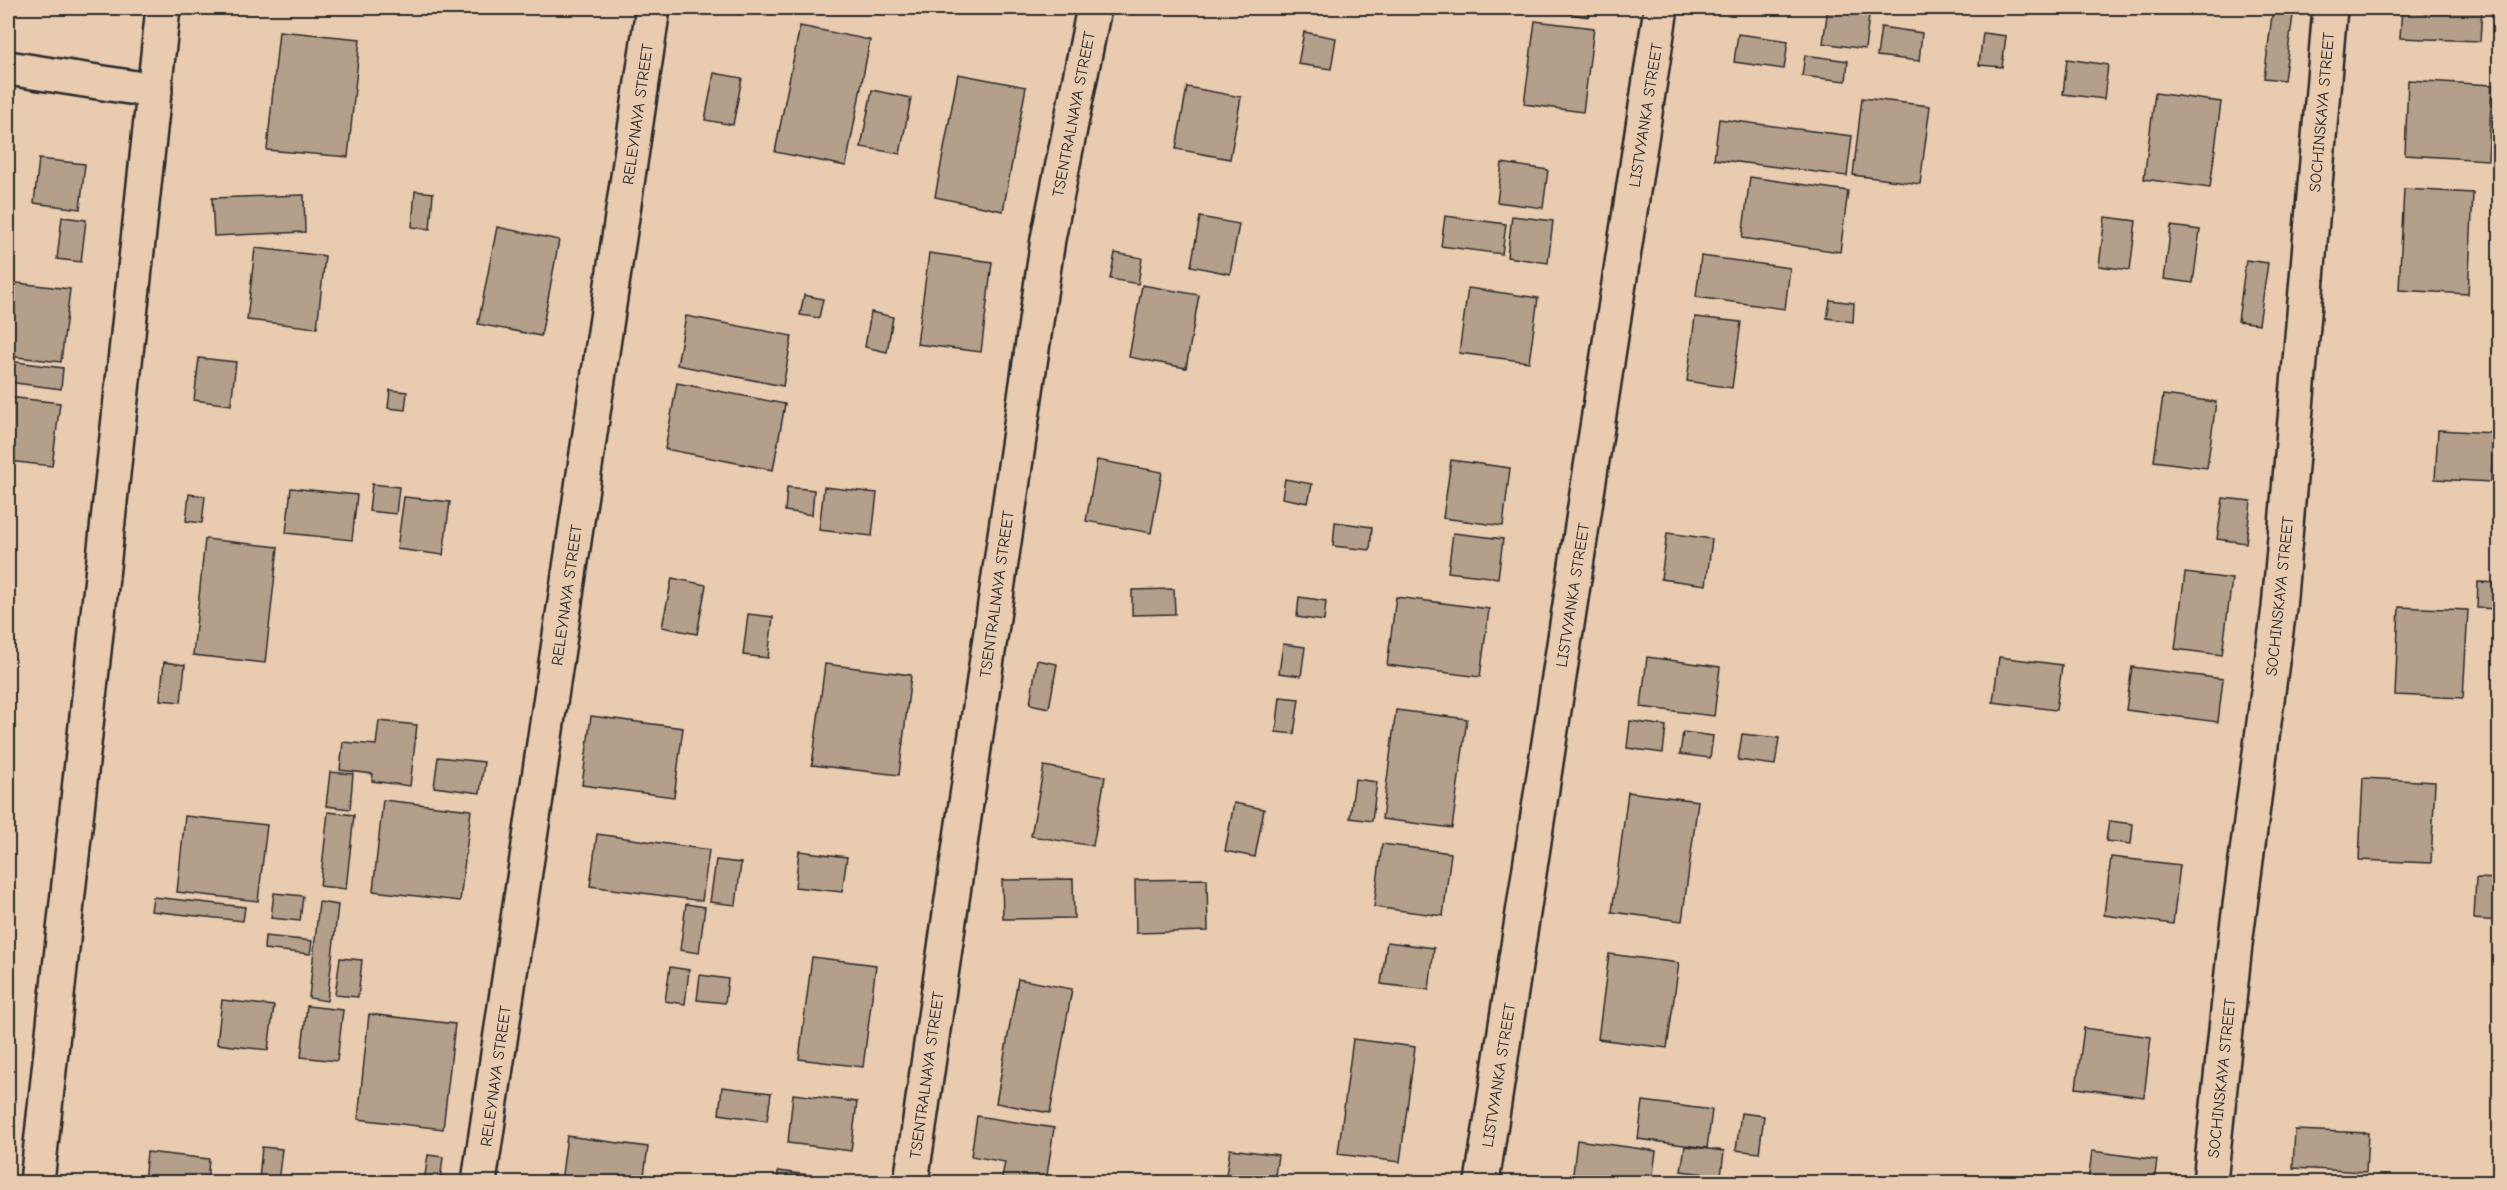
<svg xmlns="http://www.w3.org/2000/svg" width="2507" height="1190" font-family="'Comic Neue',sans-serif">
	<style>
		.building { fill: #b49f8b; stroke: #2b2b2b; stroke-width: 1.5 }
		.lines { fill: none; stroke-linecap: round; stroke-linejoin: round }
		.minor-casing { stroke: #2b2b2b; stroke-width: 38 }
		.minor { stroke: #e9cbb0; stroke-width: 33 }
		.labels { text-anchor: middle; stroke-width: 6; stroke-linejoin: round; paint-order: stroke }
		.street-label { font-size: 16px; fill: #2b2b2b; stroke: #e9cbb0 }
	</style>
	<rect width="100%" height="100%" fill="#e9cbb0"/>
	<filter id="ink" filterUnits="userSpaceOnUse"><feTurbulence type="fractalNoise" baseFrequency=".0167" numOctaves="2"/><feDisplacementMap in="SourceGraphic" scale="12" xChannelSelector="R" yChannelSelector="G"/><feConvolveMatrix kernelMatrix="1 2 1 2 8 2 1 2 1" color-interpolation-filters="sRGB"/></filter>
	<g filter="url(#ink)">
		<g class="building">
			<polygon points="1571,8 1589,8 1588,17 1570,14"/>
			<polygon points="1828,8 1870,8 1865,49 1823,43"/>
			<polygon points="2273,8 2294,8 2284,80 2264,78"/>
			<polygon points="2402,8 2482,8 2480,41 2400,38"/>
			<polygon points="1535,21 1594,28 1583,112 1524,104"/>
			<polygon points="800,26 870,40 846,166 775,152"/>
			<polygon points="1881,27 1922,33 1919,61 1877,56"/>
			<polygon points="279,31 360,39 348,157 267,150"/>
			<polygon points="1304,32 1336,38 1331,69 1298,64"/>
			<polygon points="1983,33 2006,36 2002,67 1979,65"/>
			<polygon points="1738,34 1788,41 1784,69 1734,62"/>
			<polygon points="1805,55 1848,61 1846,81 1802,76"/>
			<polygon points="2067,59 2108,65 2104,99 2063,94"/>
			<polygon points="714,73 742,78 733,125 705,120"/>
			<polygon points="958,74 1026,87 1003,211 935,197"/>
			<polygon points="2408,80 2492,85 2488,160 2405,155"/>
			<polygon points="1187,87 1241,97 1230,159 1176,149"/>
			<polygon points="872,90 911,98 900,154 861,147"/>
			<polygon points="2155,93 2221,102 2210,188 2144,179"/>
			<polygon points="1862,98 1930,106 1920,184 1853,175"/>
			<polygon points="1719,119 1852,136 1847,176 1714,159"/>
			<polygon points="39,159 85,164 80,209 34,203"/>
			<polygon points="1502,163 1548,170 1543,208 1497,202"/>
			<polygon points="1750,177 1848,191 1840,252 1742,238"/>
			<polygon points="2404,189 2473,193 2468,294 2399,290"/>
			<polygon points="415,191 433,193 430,229 412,227"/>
			<polygon points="304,195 305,232 214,236 212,198"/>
			<polygon points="1445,216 1506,224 1502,254 1441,246"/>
			<polygon points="1512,216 1553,221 1548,263 1507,257"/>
			<polygon points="62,217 86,220 81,262 57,259"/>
			<polygon points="1200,217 1239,224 1230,274 1191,266"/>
			<polygon points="2105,217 2136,221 2130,270 2099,266"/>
			<polygon points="2171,226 2200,230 2193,283 2164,279"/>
			<polygon points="497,227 559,240 541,336 478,324"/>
			<polygon points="255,248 325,256 317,328 247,320"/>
			<polygon points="929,253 992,262 981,352 917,344"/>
			<polygon points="1115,253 1142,258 1138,284 1110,279"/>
			<polygon points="1701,256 1790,268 1785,309 1696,297"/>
			<polygon points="2246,260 2268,263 2259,324 2238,321"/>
			<polygon points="8,282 70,289 61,362 8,356"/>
			<polygon points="1142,285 1199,295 1186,368 1129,357"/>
			<polygon points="1468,288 1538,298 1529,362 1459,353"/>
			<polygon points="804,295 823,299 819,318 800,315"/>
			<polygon points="1830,300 1854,303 1853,322 1827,318"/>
			<polygon points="871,312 893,317 887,352 865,347"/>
			<polygon points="686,316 792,336 783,386 677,365"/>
			<polygon points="1695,317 1741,322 1732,388 1687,381"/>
			<polygon points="199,358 236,362 231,405 194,400"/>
			<polygon points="8,361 63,368 61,389 8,382"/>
			<polygon points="677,383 785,404 773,470 665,449"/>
			<polygon points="390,390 407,392 405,410 388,408"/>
			<polygon points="2163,395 2216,402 2207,468 2154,461"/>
			<polygon points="8,397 60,403 52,466 8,461"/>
			<polygon points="2438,430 2493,433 2491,482 2435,479"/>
			<polygon points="1097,460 1162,472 1151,533 1086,521"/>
			<polygon points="1451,460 1510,468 1503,526 1443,518"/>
			<polygon points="1285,479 1312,484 1308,503 1282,498"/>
			<polygon points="372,484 399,487 396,514 369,511"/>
			<polygon points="787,487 814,490 812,515 785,511"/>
			<polygon points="824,487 877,493 872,536 819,530"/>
			<polygon points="291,488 357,495 352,540 286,533"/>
			<polygon points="189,494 205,496 202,523 186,521"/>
			<polygon points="404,497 450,502 443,555 397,549"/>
			<polygon points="2223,498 2251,501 2246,543 2217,539"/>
			<polygon points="1335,522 1372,527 1370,550 1333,546"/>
			<polygon points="1453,533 1503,539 1498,578 1448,572"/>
			<polygon points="1667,533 1712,539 1706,585 1661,579"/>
			<polygon points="205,539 278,547 265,663 193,655"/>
			<polygon points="2185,573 2232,579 2222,655 2175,649"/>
			<polygon points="672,578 706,585 697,634 662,627"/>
			<polygon points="2478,582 2500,583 2499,609 2477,608"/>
			<polygon points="1174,589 1175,614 1132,615 1132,590"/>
			<polygon points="1299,597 1326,601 1324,621 1297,617"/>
			<polygon points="1396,597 1489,609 1480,677 1387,665"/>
			<polygon points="2399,607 2468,610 2463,698 2395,695"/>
			<polygon points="748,614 773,617 768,658 743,655"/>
			<polygon points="1283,644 1305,647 1301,676 1279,673"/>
			<polygon points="1647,657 1720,667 1714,716 1641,707"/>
			<polygon points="1999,657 2062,665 2056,710 1993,702"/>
			<polygon points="1037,660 1057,664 1049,708 1030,704"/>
			<polygon points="164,662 185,665 181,702 160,700"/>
			<polygon points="825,664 911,675 899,775 812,765"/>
			<polygon points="2132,667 2223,679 2218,722 2126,710"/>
			<polygon points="1280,697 1299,699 1294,734 1276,732"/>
			<polygon points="1396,710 1467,719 1452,828 1382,819"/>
			<polygon points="591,716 683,728 674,797 582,785"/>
			<polygon points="379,721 417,725 410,786 372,781 373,774 340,770 343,742 376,745"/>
			<polygon points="1630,721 1666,726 1663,753 1627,748"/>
			<polygon points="1683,732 1713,736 1710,758 1680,754"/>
			<polygon points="1742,734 1779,738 1775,765 1738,760"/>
			<polygon points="438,757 484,762 480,793 434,787"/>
			<polygon points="1044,766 1105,777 1093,846 1031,836"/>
			<polygon points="330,772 353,774 350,809 326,806"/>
			<polygon points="2363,778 2435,782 2431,863 2359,860"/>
			<polygon points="1355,779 1377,782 1372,821 1350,818"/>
			<polygon points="1628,792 1698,801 1682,921 1612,912"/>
			<polygon points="383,800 471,810 460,901 373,891"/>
			<polygon points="1234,803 1264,809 1255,857 1225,851"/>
			<polygon points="328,812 354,815 346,889 320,886"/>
			<polygon points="185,816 267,825 258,901 177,892"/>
			<polygon points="2109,821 2133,824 2131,844 2106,841"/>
			<polygon points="597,834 709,850 702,901 590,886"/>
			<polygon points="1382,844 1451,853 1443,916 1374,907"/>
			<polygon points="799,851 847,857 842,892 795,887"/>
			<polygon points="2111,857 2180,865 2173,924 2104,915"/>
			<polygon points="716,860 741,863 736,905 710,902"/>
			<polygon points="2476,878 2500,879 2500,921 2474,919"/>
			<polygon points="1073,879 1074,918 1003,919 1002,880"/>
			<polygon points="1207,879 1208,931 1136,933 1135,880"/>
			<polygon points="274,893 303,896 300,921 271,918"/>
			<polygon points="153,897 245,907 243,921 151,911"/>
			<polygon points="319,902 338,905 327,1001 309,998"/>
			<polygon points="686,904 705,907 699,953 680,950"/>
			<polygon points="265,936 312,941 310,954 264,949"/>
			<polygon points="1387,942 1434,948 1429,990 1381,984"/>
			<polygon points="1609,954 1679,963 1667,1048 1598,1039"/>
			<polygon points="812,957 876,965 863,1067 799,1059"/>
			<polygon points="340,958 362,960 358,997 335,995"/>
			<polygon points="670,967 689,970 685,1004 665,1001"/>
			<polygon points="700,975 728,979 725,1003 697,1000"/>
			<polygon points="1018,979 1072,989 1050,1113 996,1103"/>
			<polygon points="222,1000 274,1006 268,1050 217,1044"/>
			<polygon points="307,1006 343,1010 337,1061 301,1057"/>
			<polygon points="369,1014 455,1024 443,1129 358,1119"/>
			<polygon points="2084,1028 2151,1037 2144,1097 2076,1088"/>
			<polygon points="1353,1039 1415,1047 1400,1162 1338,1154"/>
			<polygon points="722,1087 771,1093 767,1121 719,1114"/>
			<polygon points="793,1094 857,1102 851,1151 788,1143"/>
			<polygon points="1643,1101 1712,1110 1707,1148 1638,1139"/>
			<polygon points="1741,1113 1764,1116 1759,1153 1736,1150"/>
			<polygon points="977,1116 1054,1128 1046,1182 1001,1182 1005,1162 971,1156"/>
			<polygon points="2295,1130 2368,1133 2366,1172 2293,1168"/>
			<polygon points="567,1136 648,1147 643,1182 561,1182"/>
			<polygon points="1577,1140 1656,1151 1652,1182 1572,1182"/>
			<polygon points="1685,1146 1724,1151 1721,1176 1681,1171"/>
			<polygon points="262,1147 282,1149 278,1182 259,1180"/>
			<polygon points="1230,1149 1278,1155 1274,1182 1225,1182"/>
			<polygon points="2092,1151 2157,1160 2154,1182 2088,1182"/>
			<polygon points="147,1152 209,1159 207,1182 144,1182"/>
			<polygon points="428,1155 443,1157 440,1182 424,1182"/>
			<polygon points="778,1171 839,1179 839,1182 777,1182"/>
		</g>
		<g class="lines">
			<defs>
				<g id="minor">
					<polyline points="8,68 155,91"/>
					<polyline points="37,1182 163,8"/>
					<polyline points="479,1182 653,8"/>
					<polyline points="911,1182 1048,239 1094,8"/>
					<polyline points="1482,1182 1661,8"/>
					<polyline points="2210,1182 2235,944 2279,608 2330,8"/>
				</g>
			</defs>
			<use href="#minor" class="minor-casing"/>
			<use href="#minor" class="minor"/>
		</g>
	</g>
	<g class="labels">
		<g class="street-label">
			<text transform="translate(2321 112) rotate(-85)" y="6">SOCHINSKAYA STREET</text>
			<text transform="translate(637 114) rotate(-82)" y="6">RELEYNAYA STREET</text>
			<text transform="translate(1073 114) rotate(-79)" y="6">TSENTRALNAYA STREET</text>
			<text transform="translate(1645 115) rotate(-81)" y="6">LISTVYANKA STREET</text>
			<text transform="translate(996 594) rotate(-82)" y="6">TSENTRALNAYA STREET</text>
			<text transform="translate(566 595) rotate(-82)" y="6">RELEYNAYA STREET</text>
			<text transform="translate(1572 595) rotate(-81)" y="6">LISTVYANKA STREET</text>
			<text transform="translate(2279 596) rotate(-84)" y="6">SOCHINSKAYA STREET</text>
			<text transform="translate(926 1075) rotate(-82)" y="6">TSENTRALNAYA STREET</text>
			<text transform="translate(1498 1075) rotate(-81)" y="6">LISTVYANKA STREET</text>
			<text transform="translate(495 1076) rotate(-82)" y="6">RELEYNAYA STREET</text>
			<text transform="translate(2221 1078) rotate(-84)" y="6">SOCHINSKAYA STREET</text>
		</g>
	</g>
	<rect width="2507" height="1190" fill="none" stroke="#e9cbb0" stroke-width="30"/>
	<rect x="15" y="15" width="2477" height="1160" fill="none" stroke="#2b2b2b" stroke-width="2" filter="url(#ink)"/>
</svg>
